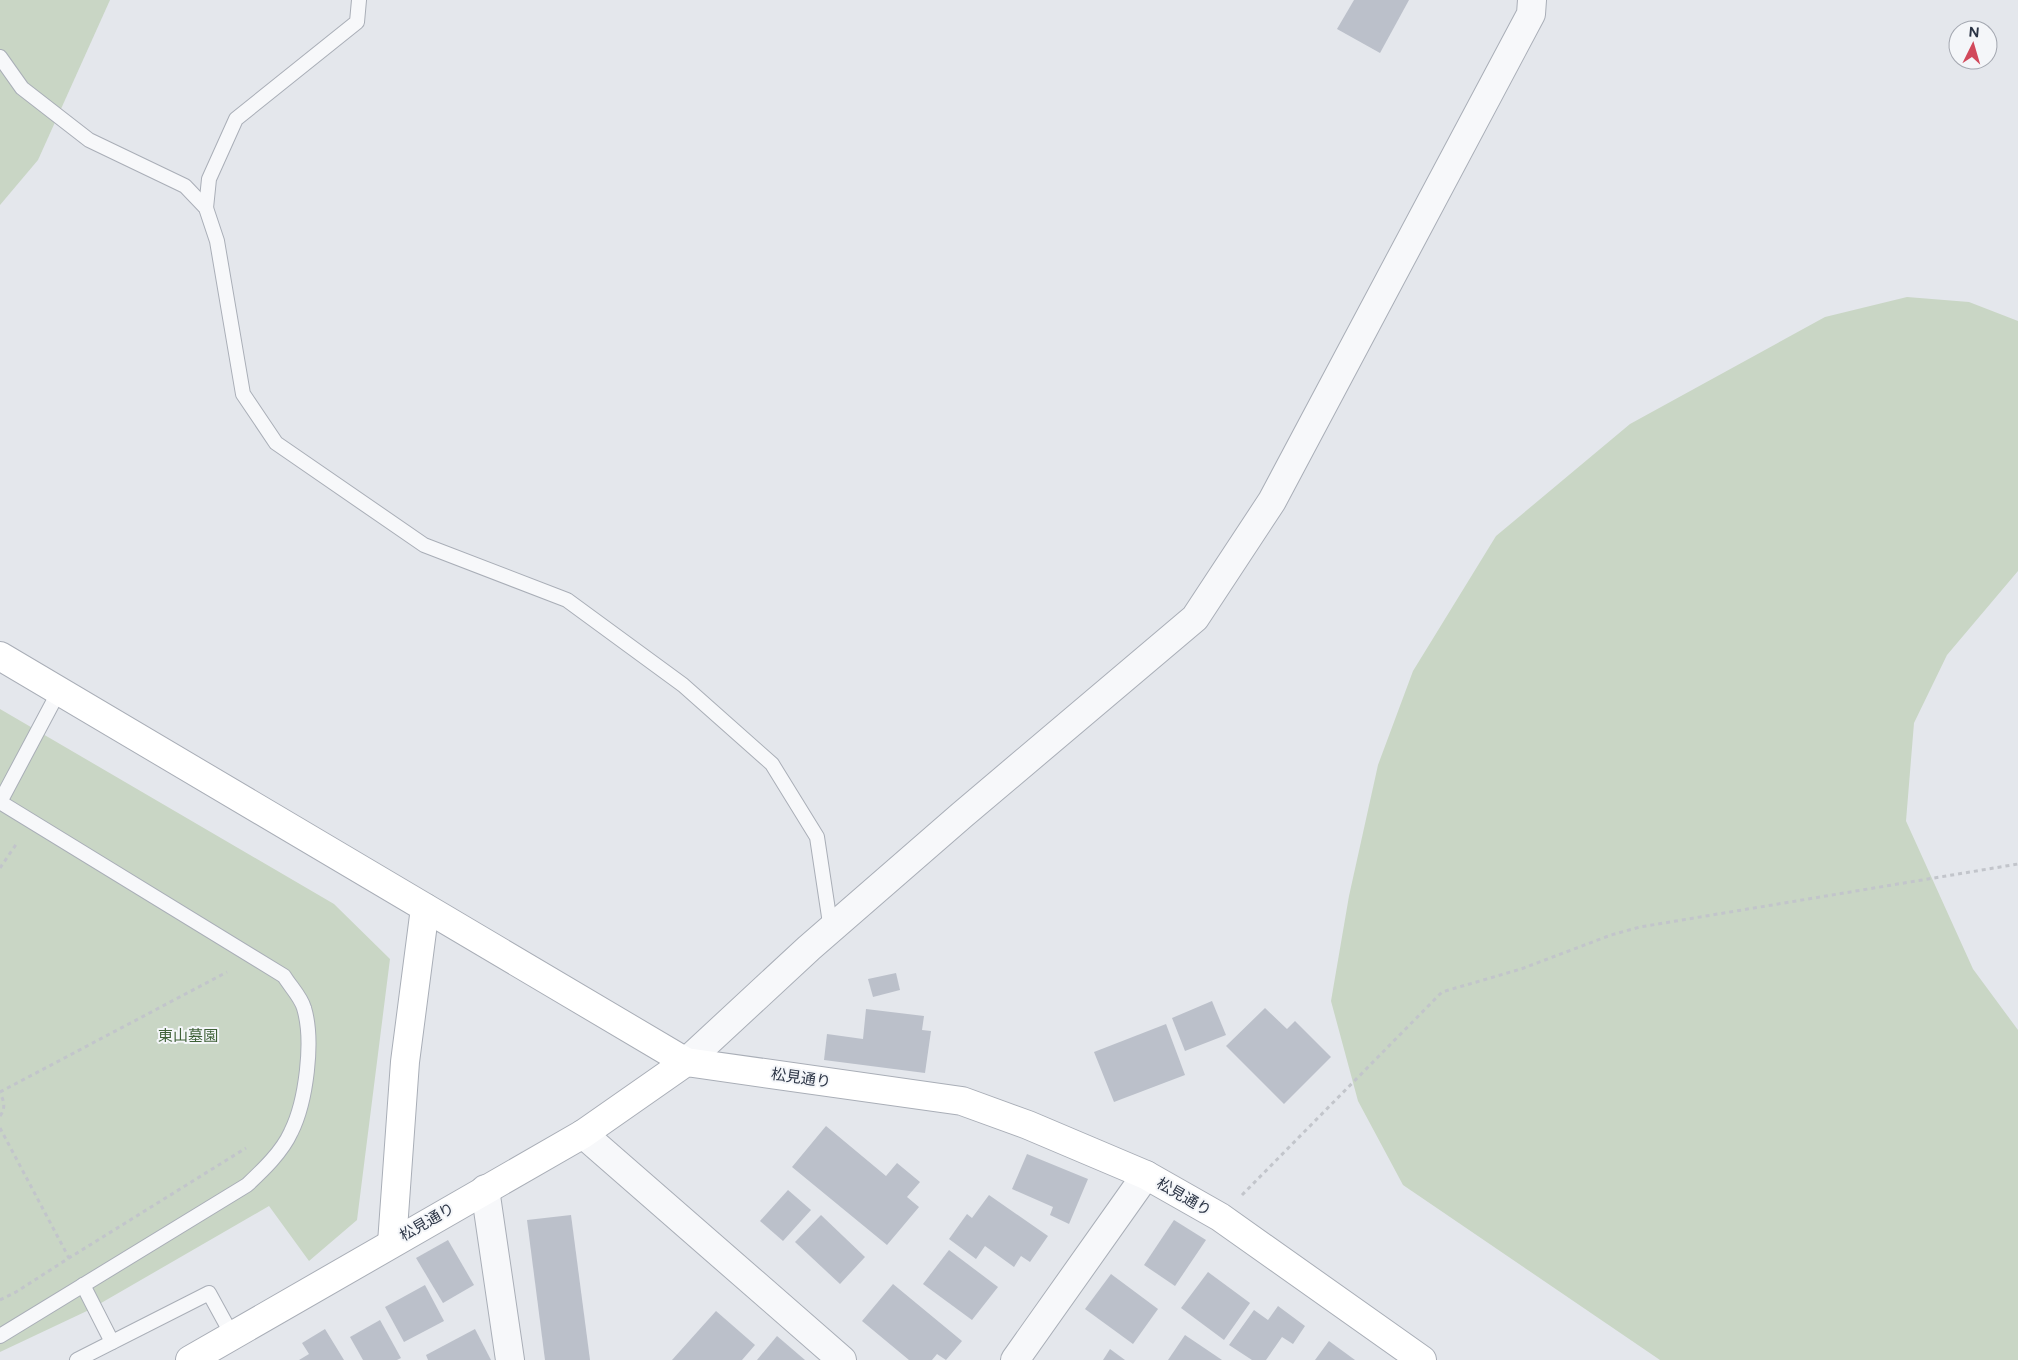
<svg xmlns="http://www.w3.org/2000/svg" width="2018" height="1360" font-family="Figtree,'Noto Sans JP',sans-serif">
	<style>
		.green { fill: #c9d6c5 }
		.building { fill: #bbc0ca }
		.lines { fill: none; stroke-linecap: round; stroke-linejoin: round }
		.lane-casing { stroke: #a9aeb7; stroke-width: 16 }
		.street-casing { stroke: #a9aeb7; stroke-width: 30 }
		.secondary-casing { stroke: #a9aeb7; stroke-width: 30 }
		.path { stroke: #c2c5cb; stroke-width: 3; stroke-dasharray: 4 4; stroke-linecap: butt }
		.lane { stroke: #f7f8fa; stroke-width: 14 }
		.street { stroke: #f7f8fa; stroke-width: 28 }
		.secondary { stroke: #fff; stroke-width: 28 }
		.labels { text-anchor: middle; stroke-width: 4; stroke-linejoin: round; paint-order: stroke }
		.park-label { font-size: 15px; fill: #3f6138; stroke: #f4f6f9 }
		.street-label { font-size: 15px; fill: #2b3445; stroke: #f4f6f9 }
	</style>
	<rect width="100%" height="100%" fill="#e4e7ec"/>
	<g class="green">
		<polygon points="0,0 110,0 38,160 0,205"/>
		<polygon points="1907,297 1969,302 2018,321 2018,571 1947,655 1914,723 1906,821 1973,969 2018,1030 2018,1360 1660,1360 1403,1185 1358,1101 1331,1001 1349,896 1378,765 1413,671 1496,536 1630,424 1825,317"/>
		<polygon points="0,709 334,904 390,959 357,1220 309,1261 269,1206 89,1310 0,1352"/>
	</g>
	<g class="building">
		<polygon points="1354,0 1409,0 1380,53 1337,29"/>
		<polygon points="896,973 900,990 873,997 868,979"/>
		<polygon points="1212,1001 1226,1035 1185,1051 1172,1018"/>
		<polygon points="1265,1008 1287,1029 1295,1021 1331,1057 1284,1104 1226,1046"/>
		<polygon points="866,1009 924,1016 922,1030 931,1031 925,1073 824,1060 827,1034 863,1039"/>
		<polygon points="1166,1024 1185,1075 1114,1102 1094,1052"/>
		<polygon points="826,1126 886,1176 897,1163 920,1182 907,1197 919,1207 887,1245 792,1167"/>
		<polygon points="1027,1154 1088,1179 1069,1224 1050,1215 1053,1207 1012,1189"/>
		<polygon points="788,1190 811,1210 783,1241 760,1221"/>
		<polygon points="989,1195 1048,1236 1030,1262 1021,1256 1014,1267 985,1246 976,1259 949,1239 967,1214 972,1218"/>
		<polygon points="571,1215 590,1360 545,1360 527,1220"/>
		<polygon points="821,1215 865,1257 840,1284 795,1242"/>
		<polygon points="1174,1220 1206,1240 1175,1286 1144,1265"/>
		<polygon points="448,1240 474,1285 443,1303 416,1258"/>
		<polygon points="949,1250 998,1287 972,1320 923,1284"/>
		<polygon points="1208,1272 1250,1303 1224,1340 1181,1308"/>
		<polygon points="1111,1274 1158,1309 1133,1344 1085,1309"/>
		<polygon points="893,1284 962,1341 946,1360 937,1354 932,1360 909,1360 862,1321"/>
		<polygon points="425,1285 444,1321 404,1342 385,1307"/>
		<polygon points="1278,1306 1305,1326 1293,1344 1282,1337 1266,1360 1252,1360 1229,1345 1254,1310 1268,1320"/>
		<polygon points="716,1311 755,1345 742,1360 672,1360"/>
		<polygon points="380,1320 401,1358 397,1360 363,1360 350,1337"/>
		<polygon points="325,1329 344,1360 299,1360 309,1354 302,1343"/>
		<polygon points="475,1329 491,1360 428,1360 426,1355"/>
		<polygon points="1185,1335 1222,1360 1168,1360"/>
		<polygon points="777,1336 805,1360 757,1360"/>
		<polygon points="1329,1341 1355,1360 1315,1360"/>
		<polygon points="1110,1349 1125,1360 1103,1360"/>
	</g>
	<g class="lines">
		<defs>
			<g id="lane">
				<polyline points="0,57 22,88 89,140 185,186 206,208 217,241 243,394 276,443 424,545 567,600 683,685 772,764 817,837 831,930"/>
				<polyline points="206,208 209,179 236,119 357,22 359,0"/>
				<path d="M0 802 284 976C290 986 301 997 304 1008 314 1041 306 1102 291 1132 282 1152 263 1170 247 1185L0 1336"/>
				<polyline points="0,802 59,691"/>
				<polyline points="83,1285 112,1342"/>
				<polyline points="77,1360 209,1293 232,1335"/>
			</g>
			<g id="street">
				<polyline points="686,1062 809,948 962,815 1195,618 1272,501 1531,14 1532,0"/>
				<polyline points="583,1134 842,1360"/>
				<polyline points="485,1189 510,1360"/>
				<polyline points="1015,1360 1146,1175"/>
			</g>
			<g id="secondary">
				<polyline points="0,656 686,1062"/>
				<polyline points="392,1243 405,1062 425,908"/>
				<polyline points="190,1360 583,1134 686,1062 962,1101 1028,1125 1146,1175 1220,1217 1422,1360"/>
			</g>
		</defs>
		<use href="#lane" class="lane-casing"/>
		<use href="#street" class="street-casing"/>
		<use href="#secondary" class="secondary-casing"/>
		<g class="path">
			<polyline points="0,868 17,843 18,844"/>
			<polyline points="0,1092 227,972"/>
			<path d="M0 1116C6 1108 4 1101 0 1093"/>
			<polyline points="0,1128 69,1258"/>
			<polyline points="1242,1195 1442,992 1521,969 1611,935 1640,927 2018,864"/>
			<polyline points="0,1300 16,1292 69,1258 246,1148"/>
		</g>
		<use href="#lane" class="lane"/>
		<use href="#street" class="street"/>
		<use href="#secondary" class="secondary"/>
	</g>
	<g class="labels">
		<g class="park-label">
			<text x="188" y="1041">東山墓園</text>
		</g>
		<g class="street-label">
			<text transform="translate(801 1078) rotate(8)" y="5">松見通り</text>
			<text transform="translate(1184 1197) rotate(30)" y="5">松見通り</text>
			<text transform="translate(427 1222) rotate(-30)" y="5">松見通り</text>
		</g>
	</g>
	<g transform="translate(1973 45) rotate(5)"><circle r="24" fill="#f4f6f9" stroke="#a4a8b1"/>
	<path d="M0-4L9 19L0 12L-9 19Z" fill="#d1495b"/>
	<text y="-8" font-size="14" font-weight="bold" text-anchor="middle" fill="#2b3445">N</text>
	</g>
</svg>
